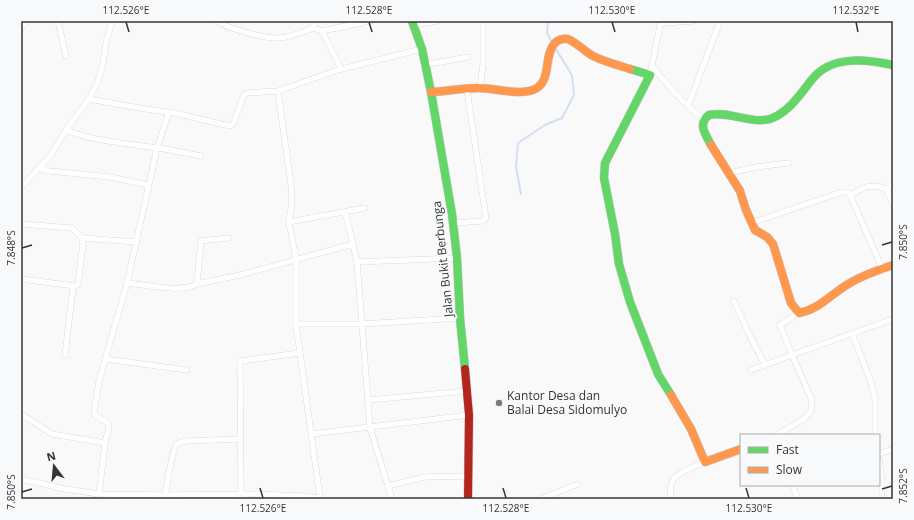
<svg xmlns="http://www.w3.org/2000/svg" width="914" height="520" font-family="'Open Sans',sans-serif">
	<style>
		.lines { fill: none; stroke-linecap: round; stroke-linejoin: round }
		.stream { stroke: #d2def4; stroke-width: 2 }
		.street-casing { stroke: #cacacb; stroke-width: 6 }
		.fast-casing { stroke: #cacacb; stroke-width: 9 }
		.slow-casing { stroke: #cacacb; stroke-width: 9 }
		.jam-casing { stroke: #cacacb; stroke-width: 9 }
		.street { stroke: #fefefe; stroke-width: 5.5 }
		.fast { stroke: #63d668; stroke-width: 8 }
		.slow { stroke: #ff974d; stroke-width: 8 }
		.jam { stroke: #b3261e; stroke-width: 8 }
		.ticks { fill: none; stroke: #353536; stroke-width: 1.5 }
		.poi-dot { fill: #7a7a7b; stroke: #f8f9fb; stroke-width: 1.5 }
		.labels { text-anchor: middle; stroke-width: 4; stroke-linejoin: round; paint-order: stroke }
		.street-label { font-size: 12px; fill: #353536; stroke: #f8f9fb }
		.poi-label { font-size: 12px; fill: #353536; stroke: #f8f9fb; text-anchor: start }
		.neatline { fill: none; stroke: #353536; stroke-width: 1.5 }
		.ticks-label { font-size: 10px; text-anchor: middle; fill: #353536 }
	</style>
	<rect width="100%" height="100%" fill="#f9f9fa"/>
	<g class="lines">
		<g class="stream">
			<polyline points="548,21 547,33 552,42"/>
			<polyline points="521,194 516,167 518,143 545,125 562,118 574,95 572,75 555,48"/>
		</g>
		<defs>
			<g id="street">
				<polyline points="58,21 66,56"/>
				<path d="M217 21C229 29 266 39 280 38 292 37 303 32 313 28"/>
				<polyline points="315,21 313,28 322,31 370,21"/>
				<polyline points="413,25 438,21"/>
				<polyline points="21,28 27,21"/>
				<polyline points="322,31 341,69"/>
				<polyline points="424,65 468,57"/>
				<path d="M653 67C668 86 684 105 704 119"/>
				<polyline points="650,75 660,25 664,23 693,21"/>
				<polyline points="480,88 483,65 483,21"/>
				<polyline points="278,91 291,185 292,202 289,222 296,259 296,324 320,498"/>
				<polyline points="89,99 139,108 174,113 230,126 233,124 244,95 247,93 278,91 338,70 422,49"/>
				<polyline points="688,106 720,21"/>
				<path d="M66 130C90 140 116 142 142 146 162 148 182 152 201 156"/>
				<polyline points="39,168 49,171 110,177 148,185"/>
				<polyline points="730,173 756,167 788,163"/>
				<polyline points="893,185 886,189 893,204"/>
				<polyline points="21,187 51,155 66,130 89,99 98,81 103,64 106,42 112,21"/>
				<path d="M850 195C863 188 871 182 886 189"/>
				<polyline points="345,212 353,244"/>
				<polyline points="289,222 365,208"/>
				<polyline points="453,223 483,221 486,218 467,90"/>
				<polyline points="751,223 833,195 842,192 847,192 850,195 882,268"/>
				<polyline points="21,224 72,228 82,238 83,244 78,284 75,286 21,279"/>
				<polyline points="82,238 137,242"/>
				<polyline points="357,262 457,258"/>
				<path d="M127 283C146 285 180 293 197 284L244 274 353 244 357 262 362 324 460 318"/>
				<polyline points="197,284 201,241 228,238"/>
				<polyline points="734,301 749,334 765,365"/>
				<polyline points="296,324 362,324 370,428 392,499"/>
				<polyline points="852,333 871,382 875,399 875,435"/>
				<polyline points="65,355 73,287"/>
				<polyline points="105,359 187,370"/>
				<polyline points="751,370 792,355 780,325 799,313"/>
				<polyline points="368,400 467,391"/>
				<polyline points="21,414 52,434 105,443 99,494"/>
				<polyline points="312,434 469,415"/>
				<polyline points="777,435 804,419 810,412 812,407 811,398 792,355 893,319"/>
				<polyline points="105,443 109,427 108,423 96,416 94,413 99,381 127,283 157,148 169,112"/>
				<polyline points="879,454 893,449"/>
				<polyline points="879,459 882,481 882,499"/>
				<polyline points="21,479 65,489 99,494 165,495 255,494 306,496 321,499"/>
				<polyline points="792,485 798,499"/>
				<polyline points="388,486 425,477 468,476"/>
				<polyline points="241,494 240,361 300,353"/>
				<polyline points="505,494 505,499"/>
				<path d="M165 495C167 486 172 448 177 444 180 442 183 442 186 441L240 439"/>
				<polyline points="540,499 578,484"/>
				<path d="M671 499C670 494 670 488 672 482 675 473 696 466 705 462"/>
			</g>
			<g id="fast">
				<polyline points="412,21 422,49 431,92 452,214 457,258 460,318 465,369"/>
				<polyline points="630,69 650,75 605,163 604,178 615,234 619,264 630,302 658,374 671,395"/>
				<path d="M711 145C706 135 697 124 709 115 729 111 750 124 770 119 782 115 792 105 799 96 805 89 810 81 816 75 836 55 869 60 893 65"/>
			</g>
			<g id="slow">
				<path d="M431 92C447 91 463 88 479 88 495 88 522 97 537 88 551 79 544 56 554 44 557 40 563 38 568 39 574 41 586 52 593 56 605 62 618 65 630 69"/>
				<path d="M711 145 740 191 746 210 755 230 767 237 773 244 791 303 799 313C820 309 832 293 850 283 863 275 878 270 893 265"/>
				<polyline points="671,395 691,429 705,462 741,449"/>
			</g>
			<polyline id="jam" points="465,369 469,415 468,499"/>
		</defs>
		<use href="#street" class="street-casing"/>
		<use href="#fast" class="fast-casing"/>
		<use href="#slow" class="slow-casing"/>
		<use href="#jam" class="jam-casing"/>
		<use href="#street" class="street"/>
		<use href="#fast" class="fast"/>
		<use href="#slow" class="slow"/>
		<use href="#jam" class="jam"/>
	</g>
	<path class="ticks" d="M126 22 129 32M369 22 372 32M612 22 615 32M856 22 858 32M882 245 892 242M22 248 32 245M260 488 263 498M503 488 506 498M746 488 749 498M882 489 892 486M22 492 32 489"/>
	<circle class="poi-dot" cx="499" cy="403" r="4"/>
	<g class="labels">
		<g class="street-label">
			<text transform="translate(443 259) rotate(-96)" y="4">Jalan Bukit Berbunga</text>
		</g>
		<g class="poi-label">
			<text x="507" y="400">Kantor Desa dan<tspan x="507" dy="14">Balai Desa Sidomulyo</tspan></text>
		</g>
	</g>
	<rect width="914" height="520" fill="none" stroke="#f8f9fb" stroke-width="44"/>
	<rect x="740" y="434" width="140" height="52" fill="#f8f9fb" stroke="#aaabac"/>
	<rect x="748" y="447" width="20" height="6" fill="#63d668" stroke="#aaabac"/>
	<text x="776" y="454" font-size="12" fill="#353536">Fast</text>
	<rect x="748" y="467" width="20" height="6" fill="#ff974d" stroke="#aaabac"/>
	<text x="776" y="474" font-size="12" fill="#353536">Slow</text>
	<g transform="translate(54 466) rotate(344)" stroke="#f8f9fb" stroke-width="3" paint-order="stroke">
	<path d="M0-3L7 15L0 10L-7 15Z" fill="#353536"/>
	<text y="-6" font-size="11" font-weight="bold" text-anchor="middle" fill="#353536">N</text>
	</g>
	<rect x="22" y="22" width="870" height="476" class="neatline"/>
	<g class="ticks-label">
		<text x="126" y="14">112.526°E</text>
		<text x="369" y="14">112.528°E</text>
		<text x="612" y="14">112.530°E</text>
		<text x="856" y="14">112.532°E</text>
		<text transform="translate(903 242) rotate(-90)" y="4">7.850°S</text>
		<text transform="translate(11 248) rotate(-90)" y="4">7.848°S</text>
		<text transform="translate(903 486) rotate(-90)" y="4">7.852°S</text>
		<text transform="translate(11 492) rotate(-90)" y="4">7.850°S</text>
		<text x="263" y="512">112.526°E</text>
		<text x="506" y="512">112.528°E</text>
		<text x="749" y="512">112.530°E</text>
	</g>
</svg>
